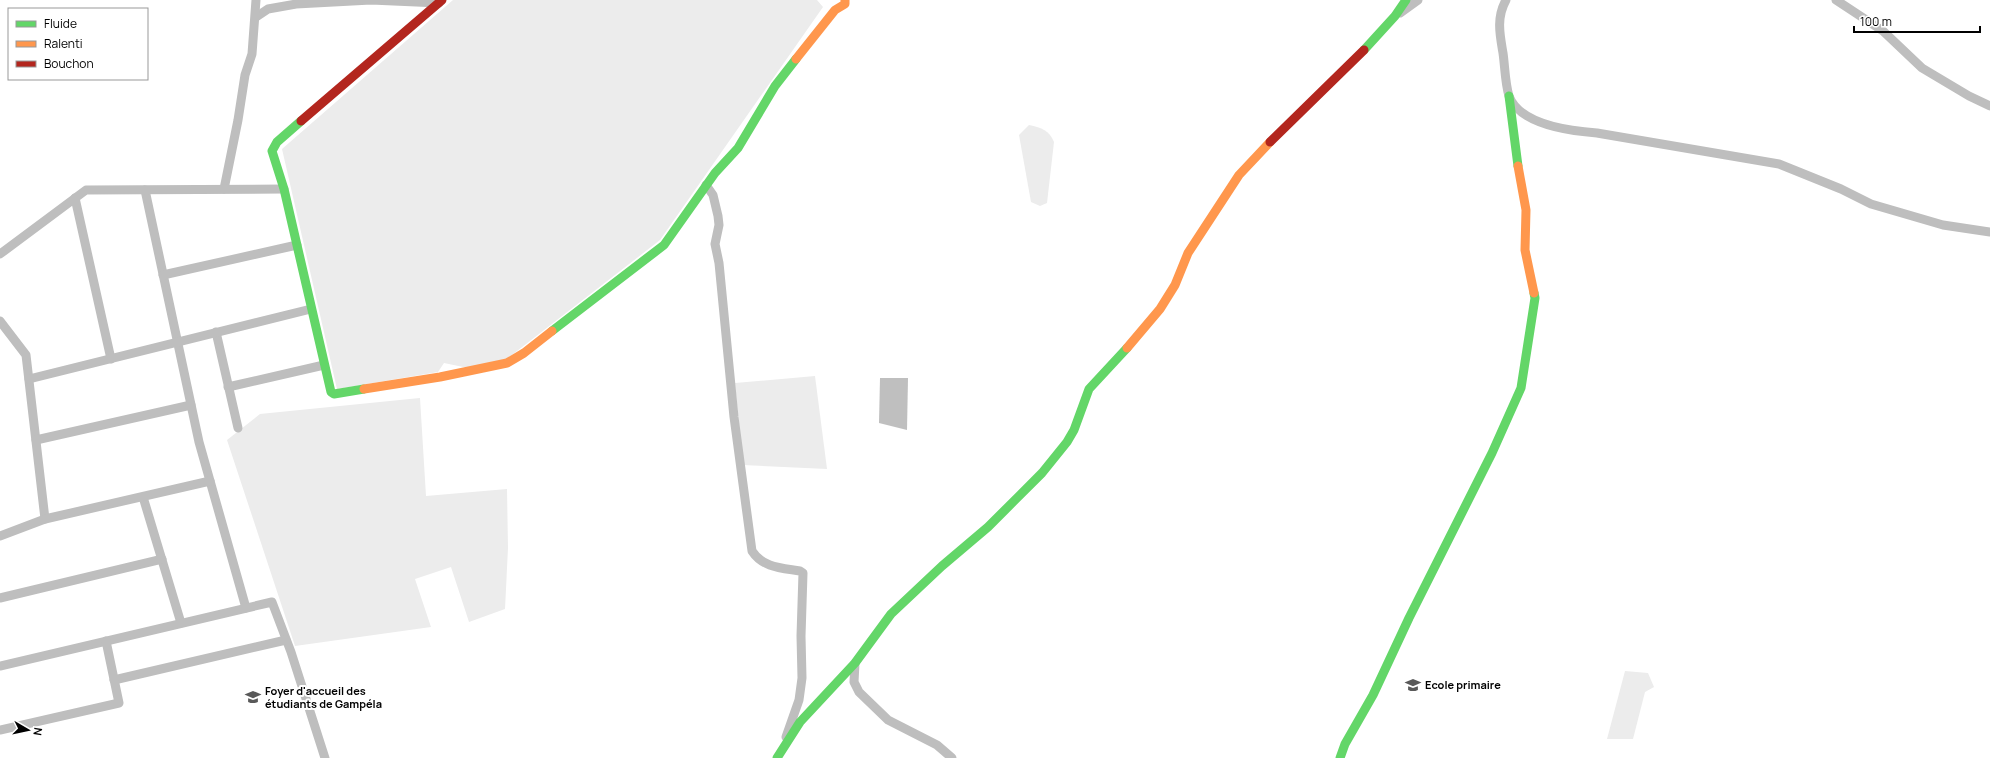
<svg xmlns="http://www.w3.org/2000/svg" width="1990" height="758" font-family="Manrope,sans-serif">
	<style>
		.green { fill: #ececec }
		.water { fill: #bfbfbf }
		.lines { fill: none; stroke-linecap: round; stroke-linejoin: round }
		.street { stroke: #bebebe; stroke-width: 9 }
		.fast { stroke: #63d668; stroke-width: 9 }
		.slow { stroke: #ff974d; stroke-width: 9 }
		.jam { stroke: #b3261e; stroke-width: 9 }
		.labels { text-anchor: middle; stroke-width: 4; stroke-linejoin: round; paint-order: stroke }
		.poi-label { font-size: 11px; font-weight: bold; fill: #000; stroke: #fff; text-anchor: start }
	</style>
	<rect width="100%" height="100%" fill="#fff"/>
	<g class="green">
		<polygon points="453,0 817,0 823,7 660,240 503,362 468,368 444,363 438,372 337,389 282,149"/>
		<path d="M1029 125C1042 128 1049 130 1054 142L1047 203 1040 206 1031 202 1019 135Z"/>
		<polygon points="815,376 827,469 743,465 735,383"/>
		<polygon points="420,398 426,496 507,489 508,548 505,609 469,622 451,567 415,579 431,627 295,646 227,440 260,414"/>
		<polygon points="1625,671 1648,673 1654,687 1645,692 1633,739 1607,739"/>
	</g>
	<polygon class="water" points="880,378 908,378 907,430 879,423"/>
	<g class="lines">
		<g class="street">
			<path d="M1506 0C1496 18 1500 35 1503 53 1505 67 1505 83 1509 96 1520 125 1570 131 1597 133L1779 164 1841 189 1871 204 1943 225 1990 232"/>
			<polyline points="1836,0 1883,31 1922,68 1969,96 1990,106"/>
			<polyline points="1400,13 1418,0"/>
			<polyline points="256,17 268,9 296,4 371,0 439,3"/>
			<path d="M706 185 713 195 718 216 719 225 715 244 719 263 734 417 752 551C763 568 782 568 800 571L803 573 801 636 802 678 799 700 786 737"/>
			<polyline points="224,189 238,120 245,75 252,54 256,0"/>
			<polyline points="145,190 199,442 246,608"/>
			<polyline points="75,198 111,359"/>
			<polyline points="0,254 86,190 284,189"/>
			<polyline points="163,275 297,245"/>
			<polyline points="0,321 26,355 45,519"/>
			<polyline points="216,332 238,428"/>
			<polyline points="29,379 311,309"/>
			<polyline points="228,387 324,365"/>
			<polyline points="36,440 191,405"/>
			<polyline points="143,497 181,623"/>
			<polyline points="0,536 45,519 210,481"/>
			<polyline points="0,598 162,559"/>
			<polyline points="855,663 854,682 859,692 888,720 937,745 952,758"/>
			<polyline points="0,666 272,602 291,652 325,758"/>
			<polyline points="114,680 286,640"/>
			<polyline points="0,730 119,703 106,641"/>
		</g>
		<g class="fast">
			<polyline points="1364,50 1395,16 1406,0"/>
			<polyline points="1509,96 1518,166"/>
			<polyline points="301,121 277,142 272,151 284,189 331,392 334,394 364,389"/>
			<polyline points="552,331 664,245 715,173 738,148 775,86 796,59"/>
			<polyline points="777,758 800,722 855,663 891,614 942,566 988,527 1042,473 1067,442 1074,430 1089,389 1127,348"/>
			<polyline points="1340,758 1345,744 1373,695 1409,618 1492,453 1521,388 1535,298 1534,293"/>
		</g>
		<g class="slow">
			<polyline points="796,59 835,10 845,4 845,0"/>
			<polyline points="1518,166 1526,210 1525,250 1534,293"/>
			<polyline points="1127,348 1160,309 1175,285 1188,253 1239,175 1270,142"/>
			<polyline points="364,389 440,377 507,363 524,353 552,331"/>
		</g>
		<g class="jam">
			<polyline points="301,121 442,0"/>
			<polyline points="1270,142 1364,50"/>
		</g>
	</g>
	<defs>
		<symbol id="school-bare" viewBox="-9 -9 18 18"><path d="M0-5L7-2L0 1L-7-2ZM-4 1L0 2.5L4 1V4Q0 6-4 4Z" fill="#595959" stroke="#fff" stroke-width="2.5" paint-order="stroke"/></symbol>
		<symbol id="university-bare" viewBox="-9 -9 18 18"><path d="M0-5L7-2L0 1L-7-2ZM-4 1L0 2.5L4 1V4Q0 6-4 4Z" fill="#595959" stroke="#fff" stroke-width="2.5" paint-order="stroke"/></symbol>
	</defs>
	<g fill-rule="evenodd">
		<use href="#school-bare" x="1402" y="674" width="22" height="22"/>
		<use href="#university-bare" x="242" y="686" width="22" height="22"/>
	</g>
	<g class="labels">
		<g class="poi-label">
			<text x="1425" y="689">Ecole primaire</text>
			<text x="265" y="695">Foyer d'accueil des<tspan x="265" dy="13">étudiants de Gampéla</tspan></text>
		</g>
	</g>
	<rect x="8" y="8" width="140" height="72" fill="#ffffff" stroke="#999999"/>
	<rect x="16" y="21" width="20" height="6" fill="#63d668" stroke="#999999"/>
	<text x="44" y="28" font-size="12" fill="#000000">Fluide</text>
	<rect x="16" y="41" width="20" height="6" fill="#ff974d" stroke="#999999"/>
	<text x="44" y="48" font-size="12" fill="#000000">Ralenti</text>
	<rect x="16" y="61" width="20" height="6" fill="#b3261e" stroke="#999999"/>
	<text x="44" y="68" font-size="12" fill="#000000">Bouchon</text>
	<g transform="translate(28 730) rotate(99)" stroke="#ffffff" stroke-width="3" paint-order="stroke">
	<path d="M0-3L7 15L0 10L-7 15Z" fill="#000000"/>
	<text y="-6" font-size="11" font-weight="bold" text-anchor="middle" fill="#000000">N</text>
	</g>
	<path d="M1854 26v6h126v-6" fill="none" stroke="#000000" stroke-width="2"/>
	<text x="1860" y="26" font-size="12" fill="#000000" stroke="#ffffff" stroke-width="3" paint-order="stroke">100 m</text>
</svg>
